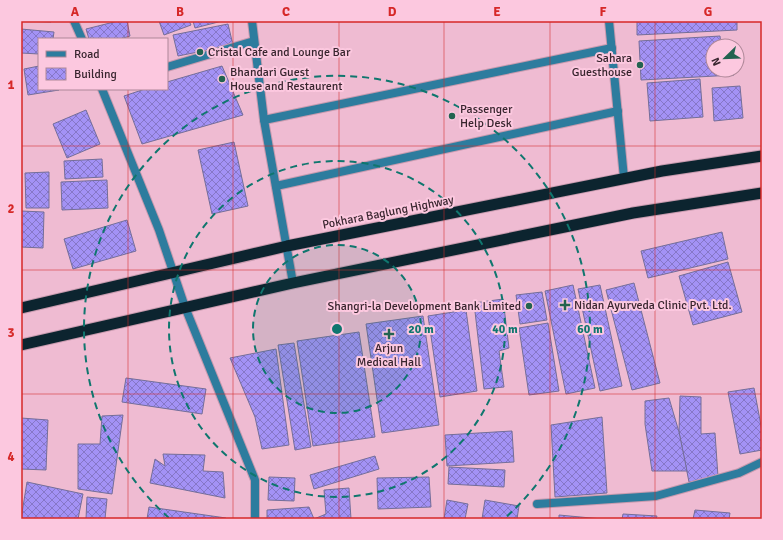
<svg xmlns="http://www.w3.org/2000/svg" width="783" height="540" font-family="Signika,sans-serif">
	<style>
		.building { fill: url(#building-cross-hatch); stroke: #746e99 }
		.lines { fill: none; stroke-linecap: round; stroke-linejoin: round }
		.service-casing { stroke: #c79aae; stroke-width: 10 }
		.minor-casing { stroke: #c79aae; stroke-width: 10 }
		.tertiary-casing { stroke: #c79aae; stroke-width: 10 }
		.trunk-casing { stroke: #c79aae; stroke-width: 13 }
		.service { stroke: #2d7c9e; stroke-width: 8 }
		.minor { stroke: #2d7c9e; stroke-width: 8 }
		.tertiary { stroke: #2d7c9e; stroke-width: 8 }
		.trunk { stroke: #0c242f; stroke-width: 11 }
		.grid { fill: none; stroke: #d62828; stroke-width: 1; stroke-opacity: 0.55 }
		.ring { fill: none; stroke: #0f766e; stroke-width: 2; stroke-dasharray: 7 5 }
		.poi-dot { fill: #236350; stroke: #fcc8df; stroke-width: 1.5 }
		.labels { text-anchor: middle; stroke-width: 4; stroke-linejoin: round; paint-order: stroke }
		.poi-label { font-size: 12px; fill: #38252e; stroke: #fcc8df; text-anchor: start }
		.street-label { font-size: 12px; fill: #38252e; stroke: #fcc8df }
		.centre { fill: #0f766e; stroke: #fcc8df; stroke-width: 2 }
		.ring-label { font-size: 12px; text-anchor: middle; font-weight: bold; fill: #0f766e; stroke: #fcc8df; stroke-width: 4; stroke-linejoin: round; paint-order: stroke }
		.neatline { fill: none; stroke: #d62828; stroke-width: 1.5 }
		.grid-label { font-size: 13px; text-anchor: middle; font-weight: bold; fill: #d62828 }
	</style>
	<defs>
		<pattern id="building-cross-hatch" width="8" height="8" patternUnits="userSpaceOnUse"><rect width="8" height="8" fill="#a392f5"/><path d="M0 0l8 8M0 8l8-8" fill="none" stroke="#8677c7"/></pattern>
	</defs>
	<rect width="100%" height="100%" fill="#efbbd2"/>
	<g class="building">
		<polygon points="21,21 51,21 51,22"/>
		<polygon points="118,21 127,21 130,36 120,39 89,39 86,29"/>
		<polygon points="159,21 189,21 191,25 164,35"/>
		<polygon points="193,21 222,21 195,28"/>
		<polygon points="637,21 737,21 737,30 637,35"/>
		<polygon points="228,24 233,45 178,56 173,35"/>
		<polygon points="21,29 54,32 53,39 39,39 39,54 21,53"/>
		<polygon points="720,36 721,46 713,46 713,70 733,70 734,75 641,80 639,41"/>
		<polygon points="39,66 39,89 59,90 28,95 24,69"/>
		<polygon points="222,66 243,115 142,144 124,96 145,89 167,89 167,82"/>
		<polygon points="700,79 703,117 650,121 647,83"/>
		<polygon points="740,86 743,118 714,121 712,88"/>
		<polygon points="86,110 100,144 67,158 53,124"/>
		<polygon points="234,142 248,206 212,214 198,150"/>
		<polygon points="102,159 103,177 65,179 64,161"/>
		<polygon points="49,172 49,208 26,208 25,173"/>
		<polygon points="107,180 108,208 62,210 61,182"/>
		<polygon points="21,211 44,212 43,248 21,247"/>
		<polygon points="127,220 136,251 73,269 64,239"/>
		<polygon points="722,232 728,259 648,278 641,251"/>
		<polygon points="728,262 742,312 693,325 679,276"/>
		<polygon points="634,283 660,383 632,390 606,290"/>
		<polygon points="573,285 595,388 566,394 545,291"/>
		<polygon points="600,285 622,386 600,391 578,289"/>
		<polygon points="542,292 547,320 520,324 516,295"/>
		<polygon points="503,299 509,348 499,351 504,387 484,389 474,303"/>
		<polygon points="466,310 477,391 440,397 428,316"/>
		<polygon points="423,316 439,425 382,433 366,324"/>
		<polygon points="548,323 559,391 529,395 519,328"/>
		<polygon points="359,332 375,437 313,446 297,341"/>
		<polygon points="294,343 311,447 295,450 278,345"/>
		<polygon points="276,349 289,445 262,449 255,417 230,358"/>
		<polygon points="126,378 206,389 202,414 122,402"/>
		<polygon points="754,388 762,431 762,450 740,454 728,392"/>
		<polygon points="680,396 701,397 701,434 715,433 718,477 689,482 679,432"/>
		<polygon points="669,398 679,432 687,471 652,471 645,424 645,401"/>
		<polygon points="123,415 112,494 78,489 78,444 100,444 102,416"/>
		<polygon points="602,417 607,493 555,497 551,425"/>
		<polygon points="21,418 48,420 46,470 21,469"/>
		<polygon points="512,431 514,462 447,466 445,435"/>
		<polygon points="163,454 205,455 203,471 223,472 225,498 150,483 155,459 165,466"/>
		<polygon points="375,456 379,469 314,489 310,475"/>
		<polygon points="449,467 505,470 504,487 448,484"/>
		<polygon points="269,477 295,478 294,501 268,500"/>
		<polygon points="429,477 431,507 378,509 377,478"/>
		<polygon points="27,482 83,494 78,519 21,519"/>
		<polygon points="349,488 351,519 267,519 267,510 309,507 314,519 326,514 324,490"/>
		<polygon points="87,497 107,499 105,519 86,519"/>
		<polygon points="447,500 468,504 465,519 444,519"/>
		<polygon points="485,500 519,506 517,519 482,519"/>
		<polygon points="149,507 226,518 226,519 147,519"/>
		<polygon points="695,510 730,513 729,519 693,519"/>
		<polygon points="623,514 657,516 656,519 622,519"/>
		<polygon points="559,515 591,518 603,519 559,519"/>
	</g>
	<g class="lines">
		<defs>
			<g id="service">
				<polyline points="264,120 612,48"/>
				<polyline points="276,186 618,111"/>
			</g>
			<g id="minor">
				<polyline points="74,21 82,39"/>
				<polyline points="167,67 254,41"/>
				<polyline points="102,89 159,230 185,307 255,480 255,519"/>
				<polyline points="537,504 656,496 739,473 762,462"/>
			</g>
			<g id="tertiary">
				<polyline points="252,21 264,120 293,283"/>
				<polyline points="609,21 624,178"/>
			</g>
			<g id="trunk">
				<polyline points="21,308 287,246 662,171 762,156"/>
				<polyline points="21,345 293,283 633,213 762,193"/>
			</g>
		</defs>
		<use href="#service" class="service-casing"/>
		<use href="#minor" class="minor-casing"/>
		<use href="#tertiary" class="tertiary-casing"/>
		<use href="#trunk" class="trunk-casing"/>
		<use href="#service" class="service"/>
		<use href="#minor" class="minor"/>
		<use href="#tertiary" class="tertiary"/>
		<use href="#trunk" class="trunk"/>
	</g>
	<path class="grid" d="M128 21V39M233 21V519M339 21V519M444 21V519M550 21V519M655 21V519M128 89V519M21 146H762M21 270H762M21 394H762"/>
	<circle cx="337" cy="329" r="84" fill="#0f766e" fill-opacity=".12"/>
	<g class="ring">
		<circle cx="337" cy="329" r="84"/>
		<circle cx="337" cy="329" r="168"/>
		<path d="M169 518A253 253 0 1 1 505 518"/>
	</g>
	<g class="poi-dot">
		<circle cx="200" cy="52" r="4"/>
		<circle cx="640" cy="65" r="4"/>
		<circle cx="222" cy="79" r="4"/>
		<circle cx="452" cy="116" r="4"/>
		<path d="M563 299h4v4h4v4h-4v4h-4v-4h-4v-4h4z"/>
		<circle cx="529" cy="306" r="4"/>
		<path d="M387 328h4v4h4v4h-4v4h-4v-4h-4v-4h4z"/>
	</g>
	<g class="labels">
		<g class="poi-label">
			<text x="208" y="56">Cristal Cafe and Lounge Bar</text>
			<text x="632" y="62" text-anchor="end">Sahara<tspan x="632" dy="14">Guesthouse</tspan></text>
			<text x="230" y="76">Bhandari Guest<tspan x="230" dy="14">House and Restaurent</tspan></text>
			<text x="460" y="113">Passenger<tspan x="460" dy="14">Help Desk</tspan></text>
			<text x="574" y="309">Nidan Ayurveda Clinic Pvt. Ltd.</text>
			<text x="521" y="310" text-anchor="end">Shangri-la Development Bank Limited</text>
			<text x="389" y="352" text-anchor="middle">Arjun<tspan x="389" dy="14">Medical Hall</tspan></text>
		</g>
		<g class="street-label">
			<text transform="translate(388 212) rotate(-11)" y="4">Pokhara Baglung Highway</text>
		</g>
	</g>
	<circle cx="337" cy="329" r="6" class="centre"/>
	<g class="ring-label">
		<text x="421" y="333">20 m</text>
		<text x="505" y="333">40 m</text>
		<text x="590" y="333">60 m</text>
	</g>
	<rect width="783" height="540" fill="none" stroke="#fcc8df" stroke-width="44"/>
	<rect x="38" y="38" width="130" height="52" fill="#fcc8df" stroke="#ae8798"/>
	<rect x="46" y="51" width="20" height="6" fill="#2d7c9e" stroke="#ae8798"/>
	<text x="74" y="58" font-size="12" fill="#38252e">Road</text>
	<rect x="46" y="68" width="20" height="12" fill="url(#building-cross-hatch)" stroke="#ae8798"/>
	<text x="74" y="78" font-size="12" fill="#38252e">Building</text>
	<g transform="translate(725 58) rotate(247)"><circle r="19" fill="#fcc8df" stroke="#ae8798"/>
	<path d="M0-3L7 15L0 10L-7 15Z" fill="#236350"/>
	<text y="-6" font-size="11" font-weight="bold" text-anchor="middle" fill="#38252e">N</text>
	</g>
	<rect x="22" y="22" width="739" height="496" class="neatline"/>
	<g class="grid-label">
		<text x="75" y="16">A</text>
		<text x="180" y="16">B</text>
		<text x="286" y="16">C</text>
		<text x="392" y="16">D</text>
		<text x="497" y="16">E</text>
		<text x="603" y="16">F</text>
		<text x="708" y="16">G</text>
		<text x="11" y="89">1</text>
		<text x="11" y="213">2</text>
		<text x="11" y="337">3</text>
		<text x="11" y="461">4</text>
	</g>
</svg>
